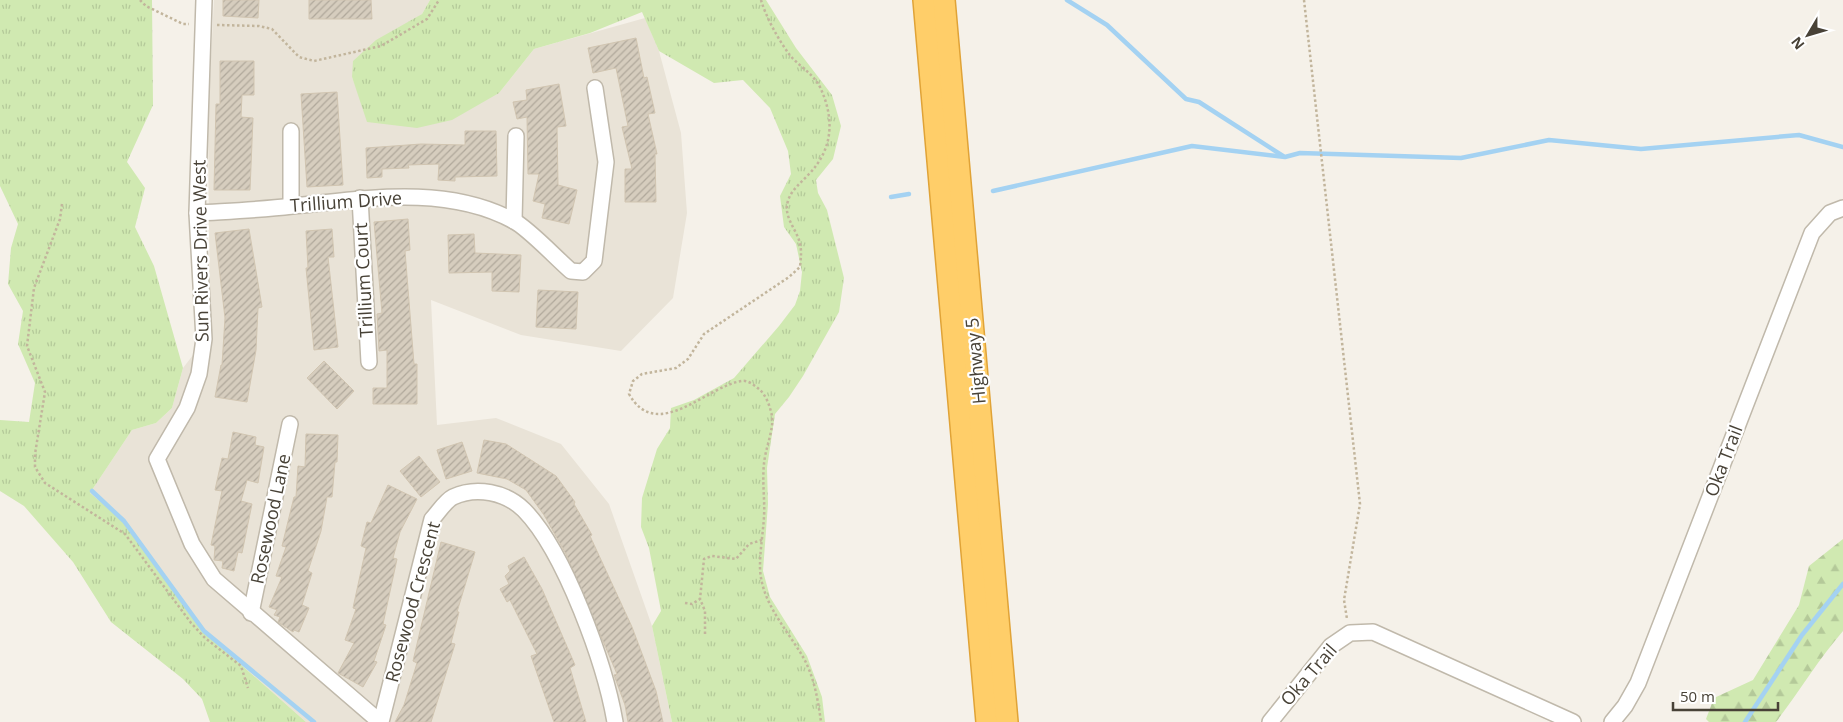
<svg xmlns="http://www.w3.org/2000/svg" width="1843" height="722" font-family="'Open Sans',sans-serif">
	<style>
		.residential { fill: #e9e3d7 }
		.grass { fill: url(#grass-tufts) }
		.forest { fill: url(#forest-firs) }
		.lines { fill: none; stroke-linecap: round; stroke-linejoin: round }
		.stream { stroke: #a4d2f2; stroke-width: 4.5 }
		.building { fill: url(#building-hatch); stroke: #d1c5b1 }
		.minor-casing { stroke: #c0b9ab; stroke-width: 18 }
		.highway-casing { stroke: #e0a337; stroke-width: 24 }
		.path { stroke: #c2b59c; stroke-width: 2.5; stroke-dasharray: 2.5 2.5; stroke-linecap: butt }
		.minor { stroke: #fff; stroke-width: 15 }
		.highway { stroke: #ffce69; stroke-width: 21 }
		.labels { text-anchor: middle; stroke-width: 4.5; stroke-linejoin: round; paint-order: stroke }
		.street-label { font-size: 18px; fill: #484237; stroke: #fff }
	</style>
	<defs>
		<pattern id="grass-tufts" width="24" height="20" patternUnits="userSpaceOnUse" patternTransform="scale(1.25)"><rect width="24" height="20" fill="#d0e9b1"/><path d="M3 7l-1-3M5 7V3M7 7l1-3M15 17l-1-3M17 17v-4M19 17l1-3" fill="none" stroke="#b4c999"/></pattern>
		<pattern id="forest-firs" width="22" height="20" patternUnits="userSpaceOnUse" patternTransform="scale(1.25)"><rect width="22" height="20" fill="#d0e9b1"/><path d="M5 1l3.5 6h-7zM16 11l3.5 6h-7z" fill="#b4c999"/></pattern>
		<pattern id="building-hatch" width="6" height="6" patternUnits="userSpaceOnUse" patternTransform="scale(1.25)"><rect width="6" height="6" fill="#d6cdbe"/><path d="M-1 1l2-2M0 6l6-6M5 7l2-2" fill="none" stroke="#b0a89b"/></pattern>
	</defs>
	<rect width="100%" height="100%" fill="#f5f1e9"/>
	<polygon class="residential" points="214,0 430,0 422,14 403,27 352,77 360,98 499,93 534,49 645,18 659,51 681,133 687,213 673,298 621,351 521,335 431,300 437,425 496,418 561,444 609,504 652,626 672,722 306,722 204,632 167,583 90,493 132,430 156,423 172,408 183,368 210,333 208,116"/>
	<g class="grass">
		<polygon points="0,0 152,0 153,105 127,162 145,188 135,227 154,266 183,368 172,408 156,423 132,430 90,493 123,521 204,632 306,722 210,722 202,699 183,679 111,622 73,562 24,506 0,491 0,420 29,422 35,383 18,344 23,311 8,284 11,248 18,224 0,186"/>
		<polygon points="430,0 766,0 796,48 832,95 841,126 833,159 816,180 818,193 827,210 844,278 839,312 803,376 789,397 775,414 767,468 768,504 763,571 770,597 807,656 822,697 825,722 672,722 652,626 661,611 649,548 641,527 642,498 657,449 670,428 671,408 694,400 734,378 779,326 795,305 800,291 802,272 796,244 784,227 780,196 791,174 788,151 770,108 743,80 714,83 659,51 642,12 590,33 534,49 499,93 452,120 417,128 367,122 352,77 353,61 376,40 422,14"/>
	</g>
	<path class="forest" d="M1843 539V631C1818 660 1799 692 1776 722H1709L1706 719 1714 698 1753 680 1799 605 1809 566Z"/>
	<g class="lines">
		<g class="stream">
			<polyline points="1067,0 1107,25 1186,99 1199,102 1283,156"/>
			<polyline points="993,191 1192,146 1285,157 1300,153 1461,158 1549,140 1641,149 1799,135 1843,147"/>
			<polyline points="891,197 909,194"/>
			<polyline points="92,491 124,521 204,631 314,722"/>
			<polyline points="1745,722 1802,635 1843,584"/>
		</g>
	</g>
	<g class="building">
		<polygon points="223,0 259,0 258,18 223,16"/>
		<polygon points="309,0 371,0 372,19 309,19"/>
		<polygon points="636,38 644,78 647,77 655,113 648,114 657,154 655,154 656,202 625,202 625,169 632,169 622,127 628,126 616,68 593,73 588,48"/>
		<polygon points="220,61 254,61 254,95 242,95 241,117 253,118 250,190 214,190 216,104 220,104"/>
		<polygon points="559,84 566,126 557,127 558,185 577,190 569,224 542,218 545,204 533,201 539,174 528,174 527,117 517,119 513,102 527,100 526,90"/>
		<polygon points="337,92 343,185 307,187 301,94"/>
		<polygon points="465,131 496,131 497,176 455,177 455,181 438,180 439,164 408,165 409,168 382,169 382,177 367,178 366,148 421,144 465,145"/>
		<polygon points="408,219 410,250 405,251 414,364 417,364 417,404 373,404 373,388 387,388 387,350 379,351 377,314 382,313 374,222"/>
		<polygon points="249,229 262,307 258,308 256,350 247,402 215,397 221,365 222,365 225,318 215,233"/>
		<polygon points="332,229 334,257 328,257 338,347 314,350 306,268 308,268 306,231"/>
		<polygon points="474,234 475,253 521,255 519,292 492,291 492,272 449,273 448,235"/>
		<polygon points="538,290 578,292 576,329 536,327"/>
		<polygon points="324,361 354,391 337,409 307,378"/>
		<polygon points="233,432 256,437 255,445 264,447 258,483 247,480 241,501 252,504 242,553 238,552 234,571 222,568 223,561 214,560 215,546 211,545 222,491 215,490 222,458 228,459"/>
		<polygon points="306,434 338,435 337,462 335,462 332,497 327,497 321,531 308,571 312,573 302,605 309,608 299,632 294,630 293,632 278,622 280,617 274,615 277,610 269,607 282,577 276,576 286,547 282,546 294,497 296,497 298,466 305,467"/>
		<polygon points="484,440 506,444 556,476 575,502 574,504 592,535 590,536 632,627 656,691 663,722 628,722 625,705 614,675 617,674 566,554 544,515 526,490 507,479 477,473"/>
		<polygon points="462,442 472,471 446,479 437,450"/>
		<polygon points="419,456 440,482 421,497 400,471"/>
		<polygon points="388,485 417,499 400,532 393,558 397,559 383,624 386,625 374,661 377,662 363,687 338,673 354,643 345,640 356,609 353,608 366,548 361,546 367,522 371,523"/>
		<polygon points="441,542 475,552 457,612 459,612 451,643 455,644 431,722 395,722 404,705 417,663 413,661"/>
		<polygon points="524,557 542,589 575,665 570,668 586,722 554,722 531,656 537,654 510,600 507,602 500,589 509,584 505,576 510,571 508,566"/>
	</g>
	<g class="lines">
		<defs>
			<g id="minor">
				<polyline points="204,0 197,213 204,339 199,374 187,408 157,459 192,544 214,579 380,722"/>
				<polyline points="291,131 291,206"/>
				<polyline points="360,198 369,362"/>
				<path d="M197 213C229 211 261 210 292 206 364 199 446 184 514 221 529 229 556 258 571 271L583 272 594 261 606 162 595 88"/>
				<polyline points="514,221 516,136"/>
				<polyline points="251,613 290,424"/>
				<path d="M381 722 432 519C438 513 445 501 453 497 476 486 506 492 524 510 565 552 605 664 615 722"/>
				<polyline points="1270,722 1331,646 1350,633 1373,632 1573,722"/>
				<polyline points="1612,722 1625,706 1638,683 1812,233 1830,213 1843,208"/>
			</g>
			<g id="highway">
				<polyline points="924,0 987,722"/>
				<polyline points="944,0 1007,722"/>
			</g>
		</defs>
		<use href="#minor" class="minor-casing"/>
		<use href="#highway" class="highway-casing"/>
		<g class="path">
			<polyline points="140,0 146,6 183,24 189,24"/>
			<path d="M761 0C766 17 778 39 789 54 798 66 813 73 820 87 835 119 833 149 809 174 801 183 791 190 788 201 783 215 795 228 799 240 802 249 801 257 800 267L789 277 704 334 688 359 676 368 642 374 633 381 629 394C657 444 708 385 742 381 748 380 754 385 759 389 766 395 770 406 772 416 774 430 765 449 764 464 762 482 765 499 764 517 763 533 760 550 760 566 760 601 786 628 803 657 814 676 818 700 821 722"/>
			<polyline points="1304,0 1360,504 1344,600 1347,619"/>
			<polyline points="217,25 259,26 272,29 299,57 314,61 381,46 427,19 439,0"/>
			<polyline points="62,204 60,219 34,288 27,346 45,392 35,454 35,467 45,483 125,534 191,623 205,638 241,666 248,688"/>
			<polyline points="685,603 692,604 700,599"/>
			<polyline points="705,634 705,611 700,599 704,559 712,556 736,559 749,544 762,540"/>
		</g>
		<use href="#minor" class="minor"/>
		<use href="#highway" class="highway"/>
	</g>
	<g class="labels">
		<g class="street-label">
			<text transform="translate(346 202) rotate(-4)" y="6">Trillium Drive</text>
			<text transform="translate(201 251) rotate(-91)" y="6">Sun Rivers Drive West</text>
			<text transform="translate(364 280) rotate(-93)" y="6">Trillium Court</text>
			<text transform="translate(976 361) rotate(-95)" y="6">Highway 5</text>
			<text transform="translate(1724 461) rotate(-69)" y="6">Oka Trail</text>
			<text transform="translate(271 519) rotate(-78)" y="6">Rosewood Lane</text>
			<text transform="translate(413 602) rotate(-75)" y="6">Rosewood Crescent</text>
			<text transform="translate(1309 675) rotate(-49)" y="6">Oka Trail</text>
		</g>
	</g>
	<g transform="translate(1808 35) rotate(232)" stroke="#ffffff" stroke-width="4" paint-order="stroke">
	<path d="M0-4L9 19L0 12L-9 19Z" fill="#484237"/>
	<text y="-8" font-size="14" font-weight="bold" text-anchor="middle" fill="#484237">N</text>
	</g>
	<path d="M1673 702v8h105v-8" fill="none" stroke="#484237" stroke-width="2.5"/>
	<text x="1680" y="702" font-size="15" fill="#484237" stroke="#ffffff" stroke-width="4" paint-order="stroke">50 m</text>
</svg>
